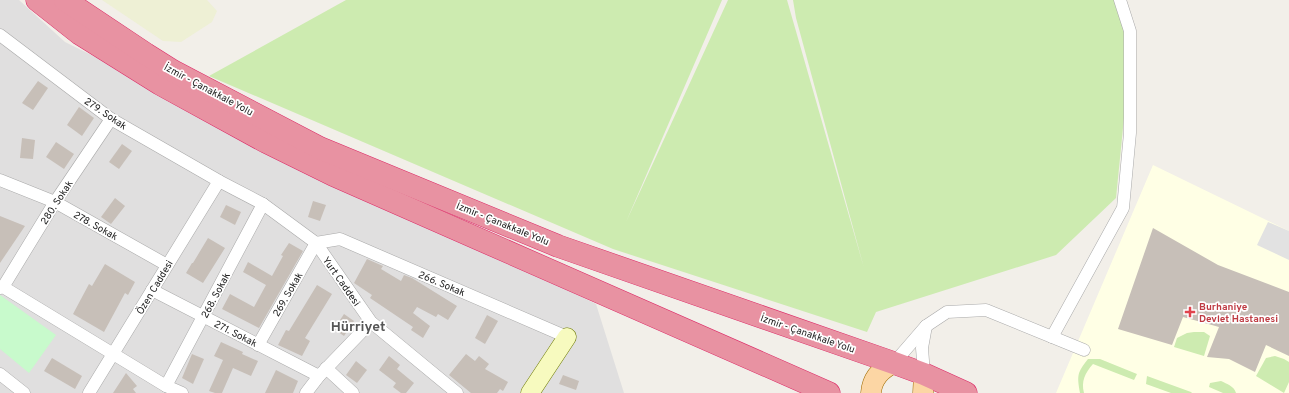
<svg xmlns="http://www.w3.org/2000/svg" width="1289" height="393" font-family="Overpass,sans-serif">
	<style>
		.residential { fill: #e0dfdf }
		.education { fill: #ffffe5 }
		.farmland { fill: #eef0d5 }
		.grass { fill: #cdebb0 }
		.park { fill: #c8facc }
		.parking { fill: #e2e2e2 }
		.building { fill: #c7bfb8 }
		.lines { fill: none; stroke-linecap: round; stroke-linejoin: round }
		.street-casing { stroke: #a9a9a9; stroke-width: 13 }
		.secondary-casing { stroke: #707d05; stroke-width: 19 }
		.primary-casing { stroke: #a06b00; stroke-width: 21 }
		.highway-casing { stroke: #dc2a67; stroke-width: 23 }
		.street { stroke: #fff; stroke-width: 12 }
		.secondary { stroke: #f7fabf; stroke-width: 18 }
		.primary { stroke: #fcd6a4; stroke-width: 20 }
		.highway { stroke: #e892a2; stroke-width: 22 }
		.health-dot { fill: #e0444e; stroke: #fff; stroke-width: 1.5 }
		.labels { text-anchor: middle; stroke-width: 3.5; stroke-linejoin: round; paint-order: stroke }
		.street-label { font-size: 10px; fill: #222; stroke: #fff }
		.health-label { font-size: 10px; font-weight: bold; fill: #be3a42; stroke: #fff; text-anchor: start }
		.district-label { font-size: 14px; font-weight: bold; fill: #555; stroke: #fff }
	</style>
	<rect width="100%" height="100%" fill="#f2efe9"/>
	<polygon class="residential" points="0,0 19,0 65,42 596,304 624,393 0,393"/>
	<polygon class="education" points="1153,165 1289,231 1289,393 1056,393"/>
	<polygon class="farmland" points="102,0 207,0 217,11 212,22 181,42 163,41"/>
	<g class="grass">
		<polygon points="346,0 722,0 626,222 728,0 787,0 864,268 796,18 793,0 1118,0 1130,31 1125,108 1116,198 1056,255 876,312 867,332 613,249 209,76"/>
		<polygon points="1194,332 1204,332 1210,336 1204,356 1174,347 1177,338 1187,333"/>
		<polygon points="1275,356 1284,359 1289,362 1289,382 1284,393 1256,376 1266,358"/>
		<path d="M1088 359H1100L1137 374 1134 380 1093 364C1085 373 1081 381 1084 393H1080C1077 375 1077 373 1088 359Z"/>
		<polygon points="1147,376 1191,392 1192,393 1171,393 1146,384"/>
		<path d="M1221 381C1227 384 1234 386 1236 393H1223L1209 387 1210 383Z"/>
	</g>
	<polygon class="park" points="0,295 56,335 29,373 0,349"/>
	<polygon class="parking" points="1268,222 1289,231 1289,260 1257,245"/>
	<g class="building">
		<polygon points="38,81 48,88 33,110 22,103"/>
		<polygon points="79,107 94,118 82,136 67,125"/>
		<polygon points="22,138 35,140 33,159 20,158"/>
		<polygon points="56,142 74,154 64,169 46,157"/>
		<polygon points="122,144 132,151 119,169 109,162"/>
		<polygon points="115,198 125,206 111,224 101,217"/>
		<polygon points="313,201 326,205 320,221 308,217"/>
		<polygon points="226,205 241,212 235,225 220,217"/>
		<polygon points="0,216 25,226 0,263"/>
		<polygon points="1153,228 1218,265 1289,292 1289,356 1266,345 1255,372 1229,359 1207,357 1219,327 1183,317 1172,345 1118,329"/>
		<polygon points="208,238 225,248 203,283 186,273 192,263 193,263"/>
		<polygon points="289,243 303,251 259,328 222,309 230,294 254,307 266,285 243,272 248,262 272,276 283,256 281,255"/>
		<polygon points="367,259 383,266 381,269 401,281 404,275 412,278 457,306 448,320 438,314 436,317 417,307 413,313 430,326 423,338 411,330 413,327 370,298 372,295 354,283"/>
		<polygon points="105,264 135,282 128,295 125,293 104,332 73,314 89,284 92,286"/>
		<polygon points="317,285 332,294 305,338 310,341 302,356 278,345 286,330 289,331"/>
		<polygon points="344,314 354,321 344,336 334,329"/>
		<polygon points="487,315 498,321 485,344 475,338"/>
		<polygon points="221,342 243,352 242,354 258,361 251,376 233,368 222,393 215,393 209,391 223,360 214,356"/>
		<polygon points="192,354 204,359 193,384 182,378"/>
		<polygon points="466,354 475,361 479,356 489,364 485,369 508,382 503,391 500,389 497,393 471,393 449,375"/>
		<polygon points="389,356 400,365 397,369 414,383 406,393 401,393 393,387 396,383 379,370"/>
		<polygon points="52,358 82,376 75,389 44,371"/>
		<polygon points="356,361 367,370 357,383 346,375"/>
		<polygon points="276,370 298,381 293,393 265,393"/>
		<polygon points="126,373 137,386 133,389 136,393 113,393"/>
		<polygon points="563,375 579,381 576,390 559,384"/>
	</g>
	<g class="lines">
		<defs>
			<g id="street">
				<polyline points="0,35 111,119 219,181 263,204 316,243 371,322 457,393"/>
				<polyline points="0,180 55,202 167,265"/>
				<polyline points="3,287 55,202 111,119"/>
				<polyline points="0,288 3,287 166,386 182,393"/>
				<polyline points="152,290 319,376"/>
				<polyline points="1052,337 1123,208 1130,133 1130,31 1120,0"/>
				<polyline points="258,345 316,243 340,239 567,337"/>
				<polyline points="894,363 926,326 947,312 986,310 1084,350"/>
				<polyline points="326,368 353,393"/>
				<polyline points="0,374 24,393"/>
				<polyline points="924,374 922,348 926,326"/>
				<polyline points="166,386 263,204"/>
				<polyline points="89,393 219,181"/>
				<polyline points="306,393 319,376 371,322"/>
			</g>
			<polyline id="secondary" points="530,393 567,337"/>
			<g id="primary">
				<path d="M871 393C872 378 881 369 894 363"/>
				<polyline points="923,393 924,374"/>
			</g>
			<g id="highway">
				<polyline points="37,0 80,34 160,84 266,142 333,175 829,393"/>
				<polyline points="65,0 146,54 173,71 320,148 558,246 894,363 924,374 966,393"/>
			</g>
		</defs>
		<use href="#street" class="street-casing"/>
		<use href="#secondary" class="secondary-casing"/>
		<use href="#primary" class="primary-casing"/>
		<use href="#highway" class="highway-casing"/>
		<use href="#street" class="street"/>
		<use href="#secondary" class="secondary"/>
		<use href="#primary" class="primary"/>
		<use href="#highway" class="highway"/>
	</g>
	<path class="health-dot" d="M1188 306h4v4h4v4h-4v4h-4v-4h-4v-4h4z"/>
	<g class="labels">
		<g class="street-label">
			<text transform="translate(209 89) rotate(28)" y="4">İzmir - Çanakkale Yolu</text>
			<text transform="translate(106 113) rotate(34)" y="4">279. Sokak</text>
			<text transform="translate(56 202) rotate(-57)" y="4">280. Sokak</text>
			<text transform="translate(503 223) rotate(22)" y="4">İzmir - Çanakkale Yolu</text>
			<text transform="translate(96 225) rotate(29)" y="4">278. Sokak</text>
			<text transform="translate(342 281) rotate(55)" y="4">Yurt Caddesi</text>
			<text transform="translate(442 283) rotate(23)" y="4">266. Sokak</text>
			<text transform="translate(154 287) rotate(-59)" y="4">Özen Caddesi</text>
			<text transform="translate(287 294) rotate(-60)" y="4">269. Sokak</text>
			<text transform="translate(215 295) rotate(-62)" y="4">268. Sokak</text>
			<text transform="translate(236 333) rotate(27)" y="4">271. Sokak</text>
			<text transform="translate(808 333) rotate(19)" y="4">İzmir - Çanakkale Yolu</text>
		</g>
		<g class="health-label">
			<text x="1199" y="310">Burhaniye<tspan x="1199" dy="12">Devlet Hastanesi</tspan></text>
		</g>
		<g class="district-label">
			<text x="358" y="331">Hürriyet</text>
		</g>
	</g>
</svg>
